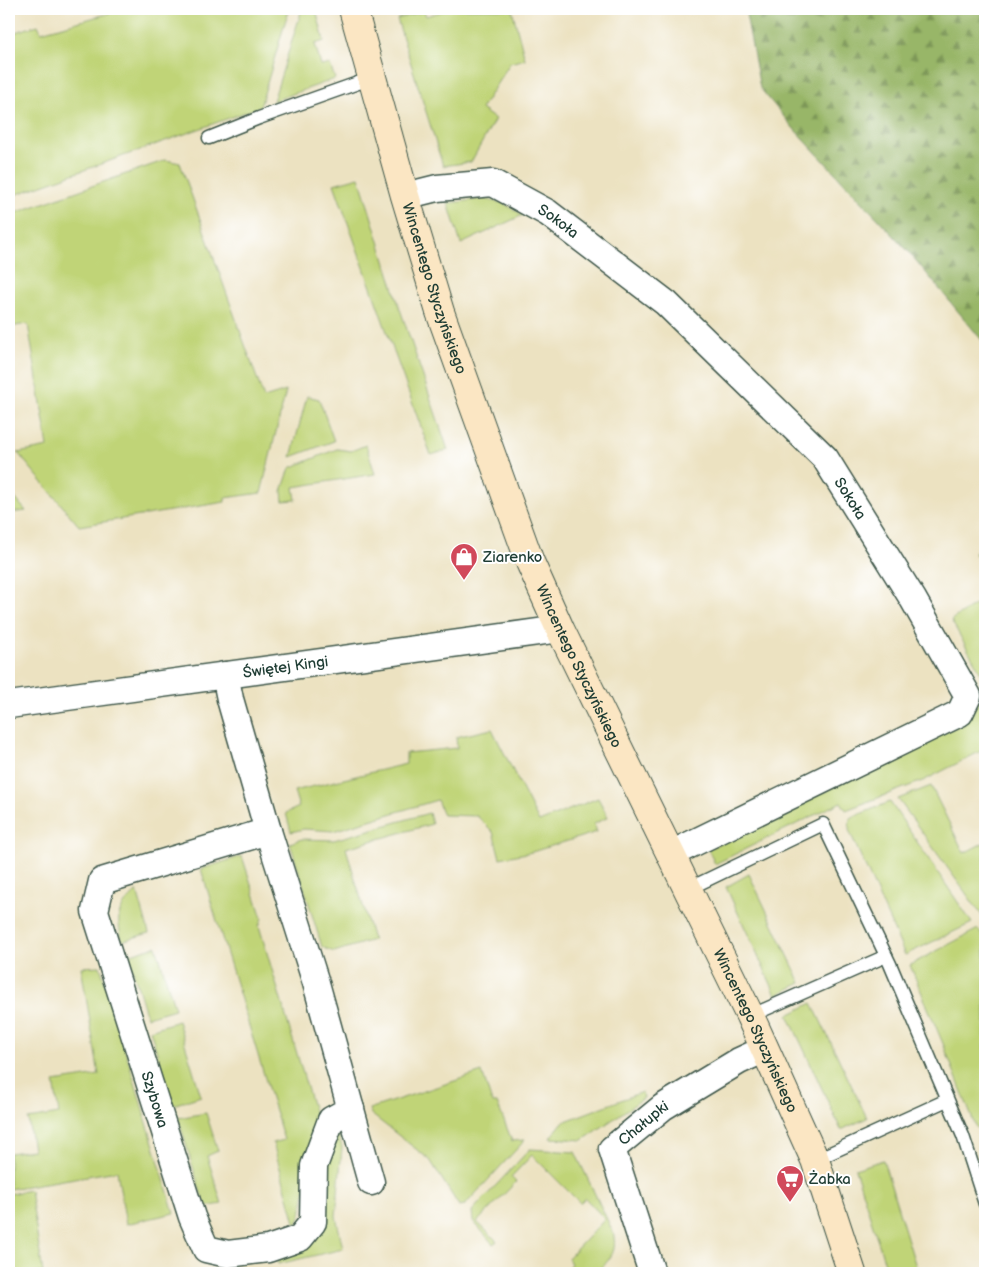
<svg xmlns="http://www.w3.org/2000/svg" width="994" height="1282" font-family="'Balsamiq Sans',sans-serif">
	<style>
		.green { fill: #c0d477; stroke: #708856 }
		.forest { fill: url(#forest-firs); stroke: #5c7a4e }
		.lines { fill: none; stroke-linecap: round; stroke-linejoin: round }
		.lane-casing { stroke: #3e5649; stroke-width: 15 }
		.street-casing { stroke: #3e5649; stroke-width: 29 }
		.secondary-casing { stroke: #3e5649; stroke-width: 30 }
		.lane { stroke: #fff; stroke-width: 12 }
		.street { stroke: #fff; stroke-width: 26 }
		.secondary { stroke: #fbe6c3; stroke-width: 28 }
		.labels { text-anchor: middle; stroke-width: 4; stroke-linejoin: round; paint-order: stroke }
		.street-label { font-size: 15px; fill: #1f3d34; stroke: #fff }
		.poi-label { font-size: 15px; fill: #1f3d34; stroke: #fff; text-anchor: start }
	</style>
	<defs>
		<pattern id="forest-firs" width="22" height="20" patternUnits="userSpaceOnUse" patternTransform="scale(1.25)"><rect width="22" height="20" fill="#98b668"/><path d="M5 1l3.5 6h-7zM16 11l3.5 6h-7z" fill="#7b9556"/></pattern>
	</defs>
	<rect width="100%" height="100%" fill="#fff"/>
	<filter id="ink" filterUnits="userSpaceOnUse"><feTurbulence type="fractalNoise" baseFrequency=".02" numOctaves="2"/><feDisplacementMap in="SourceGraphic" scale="10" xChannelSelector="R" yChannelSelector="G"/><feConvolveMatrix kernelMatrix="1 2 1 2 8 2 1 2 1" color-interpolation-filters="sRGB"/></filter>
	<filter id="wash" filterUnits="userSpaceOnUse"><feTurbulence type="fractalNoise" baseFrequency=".0096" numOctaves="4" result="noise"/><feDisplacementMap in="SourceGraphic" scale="20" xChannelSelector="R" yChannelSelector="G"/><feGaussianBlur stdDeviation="1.12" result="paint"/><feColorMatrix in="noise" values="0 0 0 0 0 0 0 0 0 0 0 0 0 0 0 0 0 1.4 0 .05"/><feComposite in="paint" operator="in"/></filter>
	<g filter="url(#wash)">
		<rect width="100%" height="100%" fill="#ece2c1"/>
		<g class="green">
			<polygon points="125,9 289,9 260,107 9,197 9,34 38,25 41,32"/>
			<polygon points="302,9 316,9 324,41 315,44 321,66 330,64 335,79 273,101"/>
			<polygon points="450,9 512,9 525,59 510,63 481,109 495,119 471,162 443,166 397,19 424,11 426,16"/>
			<polygon points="166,160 180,163 264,398 286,391 261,493 225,498 225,502 79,526 18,453 48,447 28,324 9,327 9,215"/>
			<polygon points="359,177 401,312 448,450 431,455 334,184"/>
			<polygon points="484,199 503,203 523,215 461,244 448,203"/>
			<polygon points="307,396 319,399 334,441 291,457"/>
			<polygon points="366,445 375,474 294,487 296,500 283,501 282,491 290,468 337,449 351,451"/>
			<polygon points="9,491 26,511 9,513"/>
			<polygon points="985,546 985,571 975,553"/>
			<polygon points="985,598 985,680 951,620"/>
			<polygon points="985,691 985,749 925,780 846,810 841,802 715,864 708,849 957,726 981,699"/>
			<polygon points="492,729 539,822 598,798 608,817 594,824 597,832 532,852 500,858 493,832 477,816 443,815 437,800 333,831 304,829 291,832 286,813 299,807 294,791 406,764 406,753 457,748 456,737"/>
			<polygon points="931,786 964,853 985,842 985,916 983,917 898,799"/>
			<polygon points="890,802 972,923 905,955 849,830 850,818"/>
			<polygon points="429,813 432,824 346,848 373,940 334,952 322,947 290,843 302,839 334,840"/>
			<polygon points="242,856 262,918 259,926 317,1121 301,1215 296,1226 273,1143 284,1140 201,869"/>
			<polygon points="749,874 801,983 776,995 726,887"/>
			<path d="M137 891 149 933 122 941C116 914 117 910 137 891Z"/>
			<polygon points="978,929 985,938 985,1124 976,1128 944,1046 910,965"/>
			<polygon points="156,946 175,1009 147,1017 128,955"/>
			<polygon points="100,966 174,1213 126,1224 117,1171 9,1189 9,1153 33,1150 28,1119 59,1114 54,1082 99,1075 81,967"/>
			<polygon points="812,1003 867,1118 841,1130 788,1015"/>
			<polygon points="178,1021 201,1096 173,1105 150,1030"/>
			<polygon points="482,1072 492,1103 497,1103 512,1141 525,1140 465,1205 459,1206 430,1160 371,1114 369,1109"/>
			<polygon points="642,1092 644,1098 583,1140 550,1138 563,1122"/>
			<polygon points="206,1113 218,1151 207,1156 222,1204 205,1207 178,1118"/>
			<polygon points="337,1130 342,1147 336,1216 343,1249 278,1264 276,1251 303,1242 322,1169"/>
			<path d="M530 1149 575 1152 613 1232C618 1253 610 1257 598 1273H562L571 1264 568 1258 605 1219 585 1198 580 1203 532 1155 511 1177 516 1182 477 1222 497 1241 493 1244 473 1221 472 1211Z"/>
			<polygon points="883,1160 918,1273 888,1273 855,1169"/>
			<polygon points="30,1190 43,1273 9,1273 9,1194"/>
		</g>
		<polygon class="forest" points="745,9 985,9 985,344 908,251 794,129 760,88"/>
	</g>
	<g filter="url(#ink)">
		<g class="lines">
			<defs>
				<g id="lane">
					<polyline points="209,138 259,118 372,78"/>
					<polyline points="688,889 823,824 890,964 963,1136 985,1204"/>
					<polyline points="750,1016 886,956"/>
					<polyline points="815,1160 947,1100"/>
				</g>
				<g id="street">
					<path id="s1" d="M405 196 437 188 493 183 548 213 666 303 825 458 913 599 968 696 960 713 671 854"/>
					<polyline points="225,675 230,699 268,831 316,983 371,1182"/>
					<path id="s2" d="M9 705 560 629"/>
					<path id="s3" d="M268 831 102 881 95 911 192 1217 206 1249 228 1254 268 1249 300 1238 313 1222 314 1166 331 1120 351 1109"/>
					<path id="s4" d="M652 1273 612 1149 663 1107 739 1061 765 1049"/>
				</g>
				<g id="secondary">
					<path id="s5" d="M353 9 405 196 440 312 530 562 560 629 750 1016 815 1160 852 1273"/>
				</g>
			</defs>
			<use href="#lane" class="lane-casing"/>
			<use href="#street" class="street-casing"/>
			<use href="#secondary" class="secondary-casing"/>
			<use href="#lane" class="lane"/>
			<use href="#street" class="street"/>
			<use href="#secondary" class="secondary"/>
		</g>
	</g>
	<defs>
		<symbol id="shop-pin" viewBox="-11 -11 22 30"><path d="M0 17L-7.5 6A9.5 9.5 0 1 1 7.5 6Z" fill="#d1495b" stroke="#fff"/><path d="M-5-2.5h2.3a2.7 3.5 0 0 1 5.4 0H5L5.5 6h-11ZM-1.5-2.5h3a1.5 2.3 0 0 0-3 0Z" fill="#fff"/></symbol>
		<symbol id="supermarket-pin" viewBox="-11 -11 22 30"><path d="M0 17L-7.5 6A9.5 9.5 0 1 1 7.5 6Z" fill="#d1495b" stroke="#fff"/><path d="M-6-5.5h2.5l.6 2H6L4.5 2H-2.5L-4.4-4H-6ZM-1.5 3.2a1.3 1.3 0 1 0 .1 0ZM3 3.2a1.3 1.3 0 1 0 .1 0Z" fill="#fff"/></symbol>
	</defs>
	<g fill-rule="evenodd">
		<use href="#shop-pin" x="448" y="541" width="32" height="43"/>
		<use href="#supermarket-pin" x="774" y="1163" width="32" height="43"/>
	</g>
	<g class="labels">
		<g class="street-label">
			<text dy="5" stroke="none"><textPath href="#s1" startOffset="165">Sokoła</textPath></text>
			<text dy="5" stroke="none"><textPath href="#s5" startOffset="291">Wincentego Styczyńskiego</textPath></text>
			<text dy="5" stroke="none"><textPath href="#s1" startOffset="570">Sokoła</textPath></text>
			<text dy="5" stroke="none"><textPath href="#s5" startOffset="696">Wincentego Styczyńskiego</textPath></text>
			<text dy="5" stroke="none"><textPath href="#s2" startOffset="279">Świętej Kingi</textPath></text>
			<text dy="5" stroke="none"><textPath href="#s5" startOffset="1101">Wincentego Styczyńskiego</textPath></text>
			<text dy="5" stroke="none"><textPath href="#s3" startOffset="402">Szybowa</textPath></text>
			<text dy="5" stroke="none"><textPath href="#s4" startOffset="171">Chałupki</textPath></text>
		</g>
		<g class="poi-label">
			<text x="483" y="562">Ziarenko</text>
			<text x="809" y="1184">Żabka</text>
		</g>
	</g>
	<rect width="994" height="1282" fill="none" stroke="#fff" stroke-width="30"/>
</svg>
